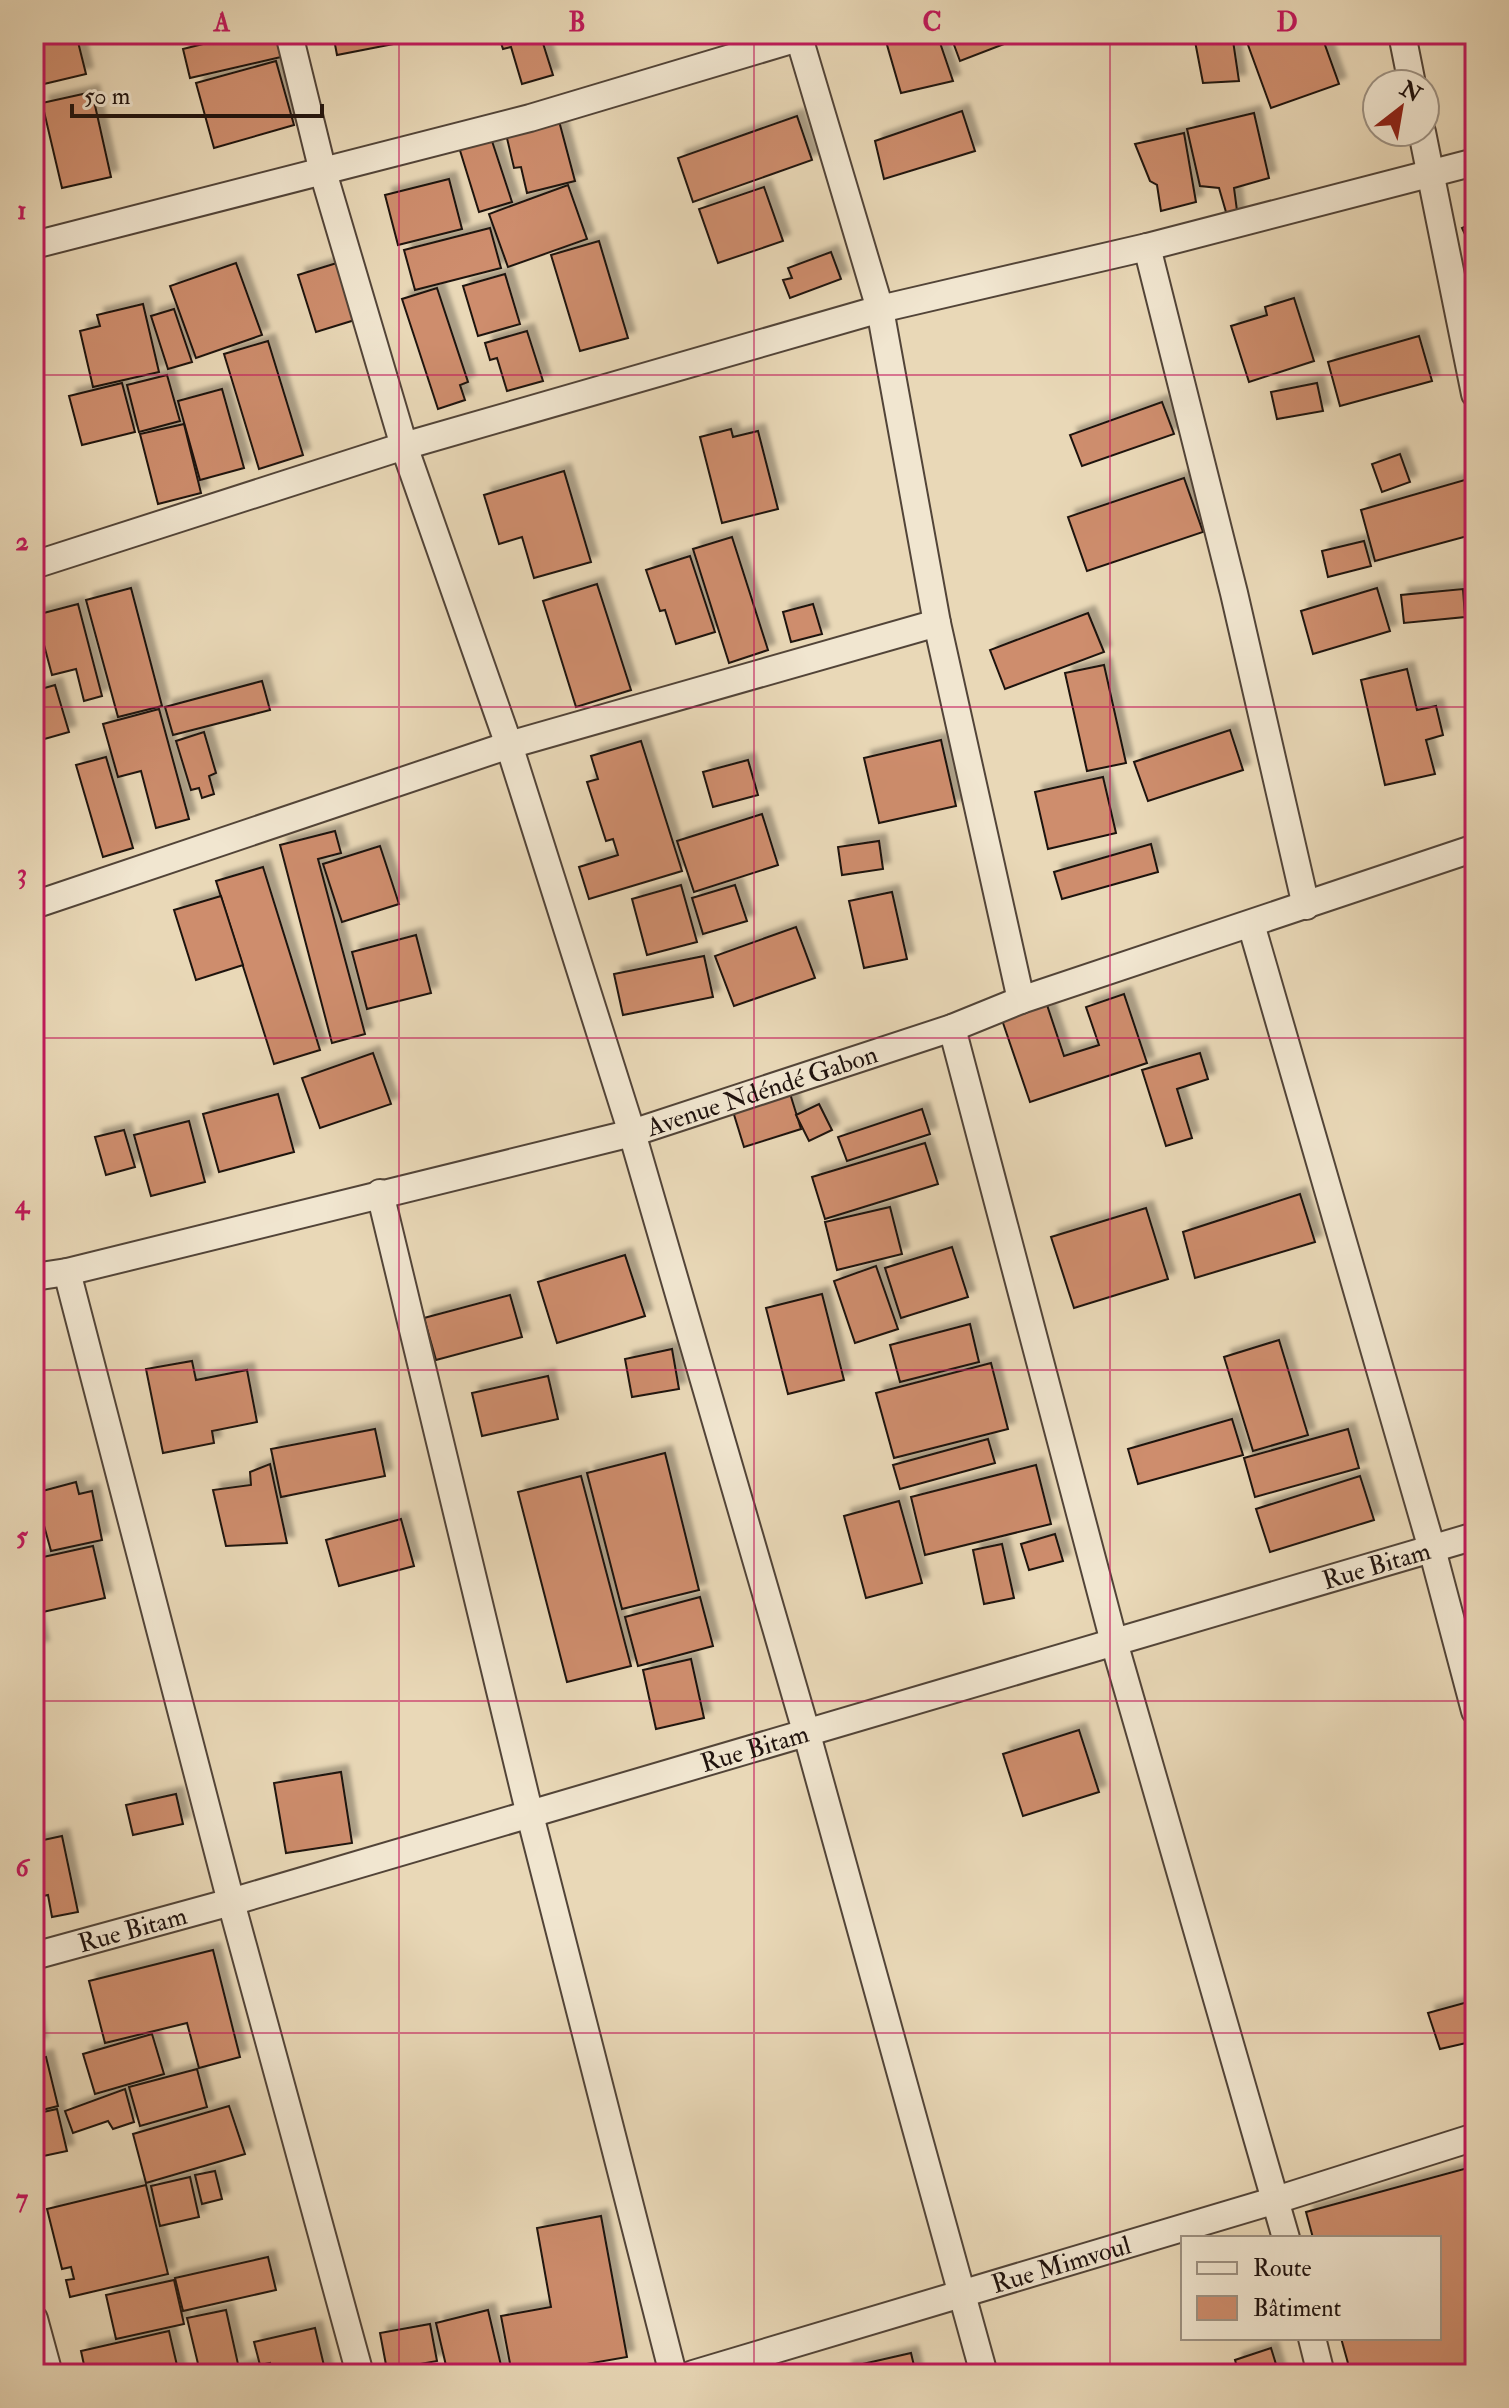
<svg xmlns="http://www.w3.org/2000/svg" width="1509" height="2408" font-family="'IM FELL Double Pica',serif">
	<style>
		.building { fill: #ce8d6d; stroke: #1f120e; stroke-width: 2; filter: url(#shadow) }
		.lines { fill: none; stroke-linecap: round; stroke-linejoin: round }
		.street-casing { stroke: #524438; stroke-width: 30 }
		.street { stroke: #f1e6d0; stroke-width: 26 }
		.grid { fill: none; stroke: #c2185b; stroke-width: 2; stroke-opacity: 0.55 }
		.labels { text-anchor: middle; stroke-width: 7; stroke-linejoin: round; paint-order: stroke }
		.street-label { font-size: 26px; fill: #1f120e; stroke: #f1e6d0 }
		.neatline { fill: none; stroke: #c2185b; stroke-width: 3 }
		.grid-label { font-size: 26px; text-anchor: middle; font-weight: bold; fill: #c2185b }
	</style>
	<defs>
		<filter id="shadow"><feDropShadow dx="7" dy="-7" stdDeviation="2" flood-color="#0004"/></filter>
	</defs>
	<rect width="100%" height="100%" fill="#e9d8b7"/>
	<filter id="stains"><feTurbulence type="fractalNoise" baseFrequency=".0025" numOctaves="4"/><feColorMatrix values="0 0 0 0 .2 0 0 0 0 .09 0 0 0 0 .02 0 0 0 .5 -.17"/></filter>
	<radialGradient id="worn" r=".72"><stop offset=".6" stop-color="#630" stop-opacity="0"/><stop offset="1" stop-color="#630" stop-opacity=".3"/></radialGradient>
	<g class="building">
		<polygon points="34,34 76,34 86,74 44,84"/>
		<polygon points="191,34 228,34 194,44"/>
		<polygon points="243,34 275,34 281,57 190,78 183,49"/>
		<polygon points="333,34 440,34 440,35 337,55"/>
		<polygon points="498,34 540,34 553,75 522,84 511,47 503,49"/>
		<polygon points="896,34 937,34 953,81 901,93 885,38"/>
		<polygon points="950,34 1030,34 960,61"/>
		<polygon points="1212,34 1232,34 1239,81 1203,83 1194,36"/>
		<polygon points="1244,34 1321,34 1339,84 1271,108"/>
		<polygon points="276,61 294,125 214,148 196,83"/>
		<polygon points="92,92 111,177 62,188 42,103"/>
		<polygon points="962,111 975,151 884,179 875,141"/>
		<polygon points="1254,113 1269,178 1234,188 1238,218 1228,219 1219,188 1200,186 1187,129"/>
		<polygon points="797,116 812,160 693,202 678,158"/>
		<polygon points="559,121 575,181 527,193 521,167 514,168 506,134"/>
		<polygon points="1184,133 1196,202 1161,211 1157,185 1150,181 1135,144"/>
		<polygon points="490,135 512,202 479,212 458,144"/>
		<polygon points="449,179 462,229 398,245 385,195"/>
		<polygon points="568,185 587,239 508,267 489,214"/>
		<polygon points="764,187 783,241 718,263 699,209"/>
		<polygon points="1475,222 1475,256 1462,228"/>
		<polygon points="490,228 501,268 415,290 404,250"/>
		<polygon points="599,241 628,338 580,351 551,255"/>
		<polygon points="831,252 841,279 790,298 783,280 792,278 788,268"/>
		<polygon points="340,262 358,319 316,332 298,275"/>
		<polygon points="236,263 262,335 196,358 170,286"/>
		<polygon points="505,274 520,324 478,336 463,286"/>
		<polygon points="437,288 468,382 460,385 465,400 438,409 402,299"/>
		<polygon points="1294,298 1314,361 1249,382 1231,326 1267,315 1265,307"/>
		<polygon points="143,304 159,372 93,387 80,331 100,326 97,315"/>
		<polygon points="174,309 192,362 168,369 151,316"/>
		<polygon points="527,331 543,381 507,391 497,358 490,360 485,343"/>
		<polygon points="1419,336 1432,381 1340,406 1328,362"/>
		<polygon points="268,341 303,455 259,469 224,354"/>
		<polygon points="167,375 180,421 139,432 127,385"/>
		<polygon points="122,383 135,432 82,445 69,396"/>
		<polygon points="1317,383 1323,411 1277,419 1271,392"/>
		<polygon points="222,389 244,468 200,480 178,401"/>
		<polygon points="1162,402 1174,434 1082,466 1070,435"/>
		<polygon points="184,424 201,493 158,504 140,434"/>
		<polygon points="731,429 733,437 758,431 778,509 722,523 700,437"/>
		<polygon points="1400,454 1410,482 1382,492 1372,464"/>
		<polygon points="564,471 591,562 534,578 522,537 499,544 484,495"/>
		<polygon points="1475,477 1475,534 1375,561 1361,510"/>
		<polygon points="1184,478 1203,532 1087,571 1068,517"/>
		<polygon points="732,537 768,650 729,663 693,549"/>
		<polygon points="1364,541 1371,566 1328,577 1322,551"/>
		<polygon points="690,556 715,632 676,644 665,610 660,611 646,570"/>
		<polygon points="597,584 631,690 576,707 543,601"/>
		<polygon points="131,588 162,706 118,717 86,600"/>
		<polygon points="1377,588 1390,631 1313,654 1301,611"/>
		<polygon points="1463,589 1465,617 1404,623 1401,595"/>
		<polygon points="78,604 102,696 84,701 76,669 52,675 36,615"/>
		<polygon points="813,604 822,634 791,642 783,612"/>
		<polygon points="1088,613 1104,652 1005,689 990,650"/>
		<polygon points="1104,665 1126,763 1087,771 1065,673"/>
		<polygon points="1407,669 1417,710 1436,706 1443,735 1426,740 1435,774 1385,785 1361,680"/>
		<polygon points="262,681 270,710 173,735 165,707"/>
		<polygon points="55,685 69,732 34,742 34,691"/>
		<polygon points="159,709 189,819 156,828 141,771 118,777 103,724"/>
		<polygon points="1230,730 1243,770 1148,801 1134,762"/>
		<polygon points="204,732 216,773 209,776 214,794 202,798 199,788 191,790 176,741"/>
		<polygon points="941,740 956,806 879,823 864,758"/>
		<polygon points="641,741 682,871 589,899 579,867 618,855 613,839 606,841 587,782 598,779 591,756"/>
		<polygon points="106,757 133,848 103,857 76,765"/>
		<polygon points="748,760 758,795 713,807 703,772"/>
		<polygon points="1103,777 1116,833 1048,849 1035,792"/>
		<polygon points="762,814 778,865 694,892 677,841"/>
		<polygon points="335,831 341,853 318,859 365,1034 332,1043 280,845"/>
		<polygon points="879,841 883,869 842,875 838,847"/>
		<polygon points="1151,844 1158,872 1062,899 1054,872"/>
		<polygon points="380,846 399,904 342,922 323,864"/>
		<polygon points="263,867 320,1050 274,1064 216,881"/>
		<polygon points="681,885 697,942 647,955 632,899"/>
		<polygon points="735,885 747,921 703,934 692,898"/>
		<polygon points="892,892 907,959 864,968 849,901"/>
		<polygon points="221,896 243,965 196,980 174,910"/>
		<polygon points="796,927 815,978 734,1006 715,956"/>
		<polygon points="416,935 431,993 367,1009 352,952"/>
		<polygon points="704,956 713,997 623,1015 614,974"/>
		<polygon points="1124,994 1147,1063 1030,1102 1002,1020 1047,1005 1064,1056 1099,1045 1086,1007"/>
		<polygon points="373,1053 391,1104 320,1128 302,1078"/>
		<polygon points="1200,1053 1208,1079 1177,1089 1192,1138 1166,1146 1142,1070"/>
		<polygon points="788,1087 801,1129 744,1147 731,1105"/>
		<polygon points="278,1094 294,1152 219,1172 203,1114"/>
		<polygon points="819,1104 832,1130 809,1141 796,1115"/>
		<polygon points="922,1109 930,1134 847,1161 838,1137"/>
		<polygon points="189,1121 205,1182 151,1196 134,1135"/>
		<polygon points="124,1130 135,1167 106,1175 95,1137"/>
		<polygon points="925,1143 938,1184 825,1219 812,1177"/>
		<polygon points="1300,1194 1315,1242 1195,1278 1183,1232"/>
		<polygon points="890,1207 902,1254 837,1270 825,1222"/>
		<polygon points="1146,1208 1168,1279 1074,1308 1051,1237"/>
		<polygon points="952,1247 968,1297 901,1318 885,1268"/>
		<polygon points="625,1255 645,1316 557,1343 538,1282"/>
		<polygon points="876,1266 898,1329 855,1343 834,1281"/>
		<polygon points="822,1294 844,1380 788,1394 766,1308"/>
		<polygon points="510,1295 522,1337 436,1360 424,1318"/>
		<polygon points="970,1324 979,1362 900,1382 890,1345"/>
		<polygon points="1279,1340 1308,1435 1253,1451 1224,1357"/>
		<polygon points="672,1349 679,1389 632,1397 625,1359"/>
		<polygon points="192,1361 196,1380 247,1370 257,1422 212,1431 214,1443 163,1453 146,1369"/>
		<polygon points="991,1363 1008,1429 894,1458 876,1393"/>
		<polygon points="548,1376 558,1419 482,1436 472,1393"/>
		<polygon points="1232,1419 1243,1455 1138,1484 1128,1449"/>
		<polygon points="375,1429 385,1476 281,1497 271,1449"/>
		<polygon points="1348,1429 1359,1468 1255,1497 1244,1458"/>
		<polygon points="988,1439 995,1463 900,1489 893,1465"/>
		<polygon points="665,1453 699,1590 622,1609 587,1473"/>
		<polygon points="270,1464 287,1543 226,1546 213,1490 251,1485 250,1472"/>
		<polygon points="1036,1465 1051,1524 925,1555 911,1497"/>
		<polygon points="581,1476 631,1666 567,1682 518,1492"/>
		<polygon points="1360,1476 1374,1520 1270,1552 1256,1509"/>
		<polygon points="76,1482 79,1494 92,1491 102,1540 51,1551 35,1493"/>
		<polygon points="899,1501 922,1583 866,1598 844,1516"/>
		<polygon points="401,1519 414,1566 339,1586 326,1540"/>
		<polygon points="1055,1534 1063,1561 1029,1570 1021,1544"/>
		<polygon points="1002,1544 1014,1598 984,1604 973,1550"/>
		<polygon points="93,1546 105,1598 34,1614 34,1559"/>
		<polygon points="700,1597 713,1646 638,1666 625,1617"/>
		<polygon points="34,1614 42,1647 34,1649"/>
		<polygon points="691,1659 704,1718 656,1729 643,1670"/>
		<polygon points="1079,1730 1099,1792 1023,1816 1003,1754"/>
		<polygon points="341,1772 352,1843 286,1853 274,1783"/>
		<polygon points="176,1794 183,1824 133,1835 126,1805"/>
		<polygon points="62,1836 78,1912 52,1917 48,1895 34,1898 34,1842"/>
		<polygon points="213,1950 240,2057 199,2068 187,2023 105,2043 89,1981"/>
		<polygon points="1475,2000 1475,2041 1440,2049 1428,2013"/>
		<polygon points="34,2016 40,2044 34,2045"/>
		<polygon points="152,2034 164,2074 95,2094 83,2054"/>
		<polygon points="46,2057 58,2106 34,2112 34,2060"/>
		<polygon points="197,2069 207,2107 140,2126 129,2087"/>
		<polygon points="125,2089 134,2122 113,2129 108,2121 73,2133 65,2111"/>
		<polygon points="229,2106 245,2154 146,2183 133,2134"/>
		<polygon points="57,2109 67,2151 34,2158 34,2114"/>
		<polygon points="1475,2166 1475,2374 1351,2374 1341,2338 1439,2338 1439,2238 1313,2238 1306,2212"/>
		<polygon points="215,2171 222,2199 202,2204 195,2175"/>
		<polygon points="190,2177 199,2217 160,2226 151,2186"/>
		<polygon points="146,2185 168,2274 70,2297 66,2280 74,2279 71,2267 62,2269 47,2209"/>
		<polygon points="601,2216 627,2357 529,2374 512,2374 501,2316 551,2307 537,2228"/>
		<polygon points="268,2257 276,2290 183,2311 175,2278"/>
		<polygon points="174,2280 184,2324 116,2339 106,2295"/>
		<polygon points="226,2310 238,2364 200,2372 187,2318"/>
		<polygon points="488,2310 503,2374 448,2374 436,2323"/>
		<polygon points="430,2324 437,2361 387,2370 380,2333"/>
		<polygon points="315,2328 326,2374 272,2374 270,2363 260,2365 254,2342"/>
		<polygon points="169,2331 179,2374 86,2374 81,2351"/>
		<polygon points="1271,2348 1279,2374 1239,2374 1235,2360"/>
		<polygon points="911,2353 916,2374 846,2374 845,2368"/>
		<polygon points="252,2366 254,2374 217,2374"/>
	</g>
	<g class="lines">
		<defs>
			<g id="street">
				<polyline points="289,34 323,172 404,446 509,745 632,1133 806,1731 984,2374"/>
				<polyline points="798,34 880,309 937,623 1021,1000"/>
				<polyline points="1402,34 1412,84"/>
				<polyline points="1422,132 1475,394"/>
				<polyline points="34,245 530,118 798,38"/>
				<polyline points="1147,247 1234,593 1306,906"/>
				<polyline points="34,565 404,446 880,309 1147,247 1475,162"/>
				<polyline points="34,905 509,745 937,623"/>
				<polyline points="1251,924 1432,1549 1475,1711"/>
				<polyline points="952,1028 1114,1642 1286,2238"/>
				<polyline points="380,1193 530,1815 673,2374"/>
				<polyline points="67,1272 231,1902 360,2374"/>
				<path id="s1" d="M34 1277 67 1272 632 1133 952 1028 1021 1000 1475 848"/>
				<path id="s2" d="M34 1956 231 1902 1475 1536"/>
				<polyline points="34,2319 49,2374"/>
				<polyline points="1312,2338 1321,2374"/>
				<path id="s3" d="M693 2374 1276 2200 1475 2137"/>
			</g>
		</defs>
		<use href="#street" class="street-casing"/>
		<use href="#street" class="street"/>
	</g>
	<path class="grid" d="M399 34V2374M754 34V2374M1110 34V2374M34 375H1475M34 707H1475M34 1038H1475M34 1370H1475M34 1701H1475M34 2033H1475"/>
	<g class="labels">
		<g class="street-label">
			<text dy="9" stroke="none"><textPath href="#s1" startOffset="752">Avenue Ndéndé Gabon</textPath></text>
			<text dy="9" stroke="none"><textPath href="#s2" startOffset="1398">Rue Bitam</textPath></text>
			<text dy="9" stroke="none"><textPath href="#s2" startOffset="750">Rue Bitam</textPath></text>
			<text dy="9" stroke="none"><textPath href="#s2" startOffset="102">Rue Bitam</textPath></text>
			<text dy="9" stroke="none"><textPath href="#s3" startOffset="384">Rue Mimvoul</textPath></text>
		</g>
	</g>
	<rect width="1509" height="2408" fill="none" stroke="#e9d8b7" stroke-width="88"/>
	<rect x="1181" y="2236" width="260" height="104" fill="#f1e6d0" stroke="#9d9182" stroke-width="2"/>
	<rect x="1197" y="2262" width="40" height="12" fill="#f1e6d0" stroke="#9d9182" stroke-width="2"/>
	<text x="1253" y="2276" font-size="24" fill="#1f120e">Route</text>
	<rect x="1197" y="2296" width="40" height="24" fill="#ce8d6d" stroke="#9d9182" stroke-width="2"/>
	<text x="1253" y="2316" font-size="24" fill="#1f120e">Bâtiment</text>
	<g transform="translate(1401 108) rotate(31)"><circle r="38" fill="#f1e6d0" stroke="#9d9182" stroke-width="2"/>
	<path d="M0-6L14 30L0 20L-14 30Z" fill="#8f2418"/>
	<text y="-12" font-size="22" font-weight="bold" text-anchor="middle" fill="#1f120e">N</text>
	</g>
	<path d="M72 104v12h250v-12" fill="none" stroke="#1f120e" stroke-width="4"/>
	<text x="84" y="104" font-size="24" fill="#1f120e" stroke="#f1e6d0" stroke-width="6" paint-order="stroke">50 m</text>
	<rect x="44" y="44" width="1421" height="2320" class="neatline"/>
	<g class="grid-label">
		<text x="222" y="31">A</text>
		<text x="577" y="31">B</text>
		<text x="932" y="31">C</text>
		<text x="1287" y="31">D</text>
		<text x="22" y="219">1</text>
		<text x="22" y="550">2</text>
		<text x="22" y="882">3</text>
		<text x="22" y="1213">4</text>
		<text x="22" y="1545">5</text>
		<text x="22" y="1876">6</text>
		<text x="22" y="2207">7</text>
	</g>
	<rect width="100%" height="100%" filter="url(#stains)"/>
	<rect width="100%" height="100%" fill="url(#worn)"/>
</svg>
